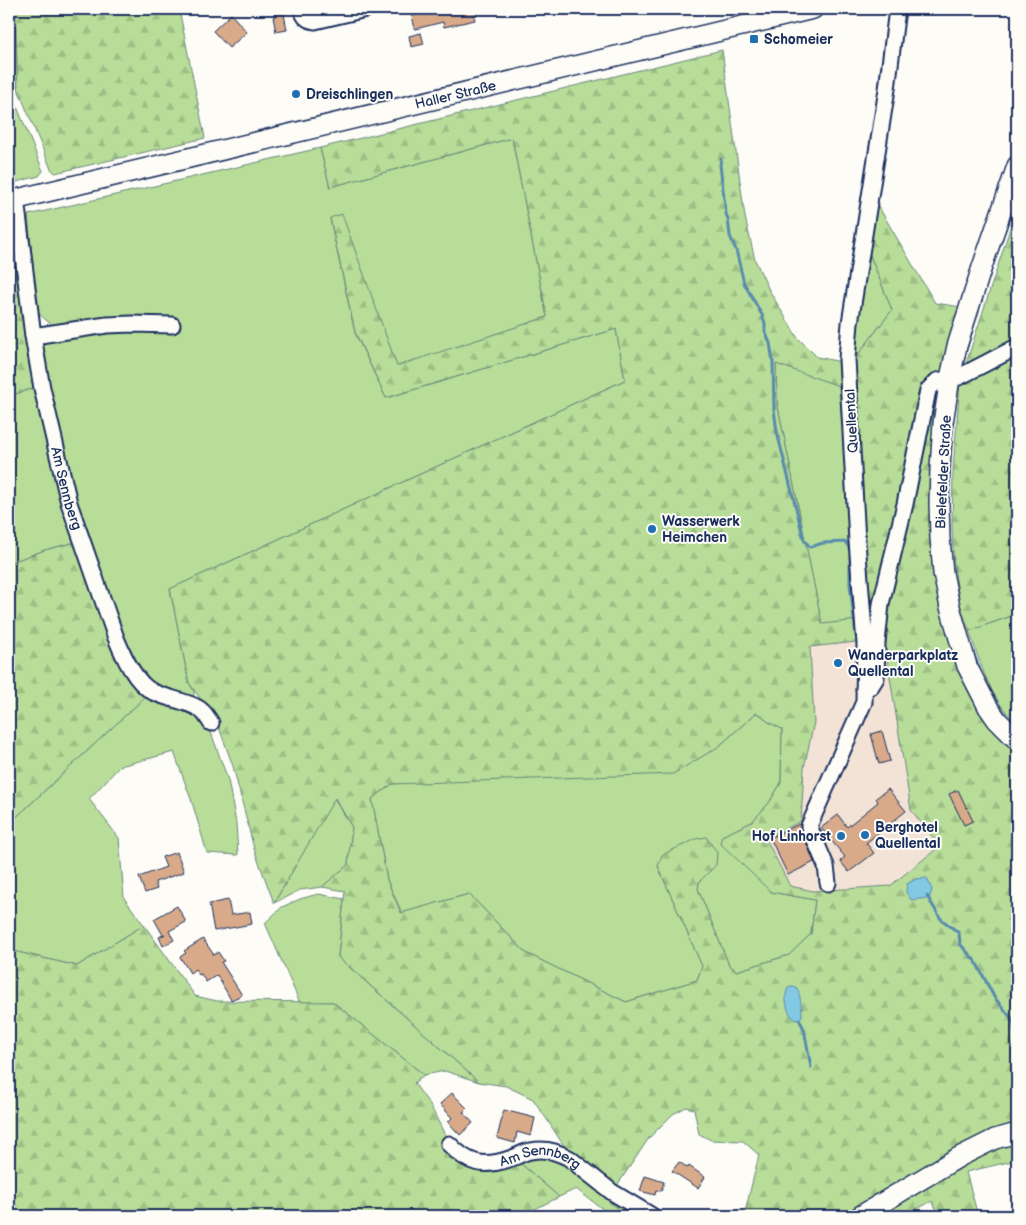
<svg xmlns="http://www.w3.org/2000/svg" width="1026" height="1225" font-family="'Balsamiq Sans',sans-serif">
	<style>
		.built { fill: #f2e3d6 }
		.grass { fill: #b7dd98; stroke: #69867b }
		.forest { fill: url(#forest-firs); stroke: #69867b; fill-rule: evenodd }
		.water { fill: #83c9e4; stroke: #598bae }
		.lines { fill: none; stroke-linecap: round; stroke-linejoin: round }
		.stream { stroke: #598bae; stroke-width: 3 }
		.building { fill: #d8aa89; stroke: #1b2f5e }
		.minor-casing { stroke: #1b2f5e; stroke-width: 19 }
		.major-casing { stroke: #1b2f5e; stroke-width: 22 }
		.minor { stroke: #fdfcf7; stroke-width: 15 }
		.major { stroke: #fdfcf7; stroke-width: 19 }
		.poi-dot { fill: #1f6fb2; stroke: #fdfcf7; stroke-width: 2 }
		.labels { text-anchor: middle; stroke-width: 4; stroke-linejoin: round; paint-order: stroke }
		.poi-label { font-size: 14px; font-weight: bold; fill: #1b2f5e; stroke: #fdfcf7; text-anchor: start }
		.street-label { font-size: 14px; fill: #1b2f5e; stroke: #fdfcf7 }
	</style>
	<defs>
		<pattern id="forest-firs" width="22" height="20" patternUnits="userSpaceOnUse" patternTransform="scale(1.25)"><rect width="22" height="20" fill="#b7dd98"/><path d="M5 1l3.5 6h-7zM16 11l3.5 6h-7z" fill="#9dbe85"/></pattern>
	</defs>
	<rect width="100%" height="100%" fill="#fdfcf7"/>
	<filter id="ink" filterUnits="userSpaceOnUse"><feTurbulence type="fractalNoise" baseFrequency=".02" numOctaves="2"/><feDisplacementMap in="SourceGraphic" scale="10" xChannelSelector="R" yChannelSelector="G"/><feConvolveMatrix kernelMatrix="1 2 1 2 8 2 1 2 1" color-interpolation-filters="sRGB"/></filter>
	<g filter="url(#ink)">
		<polygon class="built" points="884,638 911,810 941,846 890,886 813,891 790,886 765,839 801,821 804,768 814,722 810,646"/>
		<g class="grass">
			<polygon points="9,9 15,9 18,89 9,72"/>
			<polygon points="9,87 43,171 39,176 9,184"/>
			<polygon points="512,138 547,317 397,367 341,215 330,219 355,333 386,398 616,329 625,380 170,589 189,683 194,691 194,700 153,688 135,669 74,501 39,342 54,327 38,313 28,215 320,148 330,187"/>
			<polygon points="866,245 892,310 851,364"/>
			<polygon points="776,363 839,385 859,620 822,625 777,402"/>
			<polygon points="37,387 76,542 45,550 9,563 9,396"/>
			<path d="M1017 614V723C990 700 981 664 969 631Z"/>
			<polygon points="145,697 197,715 208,724 228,780 236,823 238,855 207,853 192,802 174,752 120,766 89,799 119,838 124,898 144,925 77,966 9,950 9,824"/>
			<polygon points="756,713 761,715 767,721 782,729 781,783 769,803 752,822 722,836 771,892 815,900 811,934 789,955 737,971 729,965 698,889 699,882 716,865 658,866 702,966 697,980 626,1002 526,953 469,894 402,913 387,880 372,799 392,784 718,747"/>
			<polygon points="334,798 352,827 348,865 322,887 300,890 274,903"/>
			<polygon points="318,894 344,899 338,957 479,1082 445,1071 424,1075 333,1002 300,1003 265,923 282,907 300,899"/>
			<polygon points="540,1144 587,1181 625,1216 612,1216 576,1189 559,1197 510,1154"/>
		</g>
		<g class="forest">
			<polygon points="15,9 179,9 205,138 55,173 51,169 18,89"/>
			<path d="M722 50 745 217 755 260 769 290 797 337 817 357 851 364 892 310 866 245 874 199 935 303 961 307 950 345 941 608 1011 744 1017 749V1125L954 1152 847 1216H744L759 1155 743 1141 711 1140 699 1134 694 1109 686 1107 673 1114 649 1138 614 1190 657 1216H625L587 1181 567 1151 548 1121 533 1099 506 1086 479 1082 338 957 345 891 322 887 348 865 352 827 335 798 274 903 254 849 233 766 217 722 189 683 170 589 625 380 616 329 386 398 355 332 330 218 342 214 397 366 547 317 512 138 330 187 320 148ZM776 364 839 386 858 620 822 624 777 402ZM884 639 911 810 940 846 890 886 813 891 790 886 766 839 801 821 804 768 814 722 810 647ZM756 713 761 715 767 721 782 729 781 783 769 803 752 822 722 836 720 843 771 892 815 900 811 934 789 955 737 971 729 965 698 889 699 882 716 865 717 852 706 837 696 839 662 855 658 866 702 966 697 980 626 1002 526 953 469 894 401 913 387 880 372 799 392 784 673 774 718 747Z"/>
			<polygon points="1017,207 1017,614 969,631 960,605 954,567 952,527 953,469 960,382"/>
			<polygon points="9,220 13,223 37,387 9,396"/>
			<polygon points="76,542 120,661 145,697 9,824 9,563 45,550"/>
			<polygon points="144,925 195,996 217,1001 333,1002 424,1075 414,1083 430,1105 443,1131 455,1146 474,1158 510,1154 559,1197 521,1216 9,1216 9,950 77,966"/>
			<polygon points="1017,1140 1017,1160 966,1172 978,1216 940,1216 932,1201 904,1216 873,1216 962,1161"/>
		</g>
		<g class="water">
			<polygon points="927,878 932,890 929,898 911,900 906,892 907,884 916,879"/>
			<path d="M792 987H794C795 988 797 989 798 990 799 991 803 1014 802 1015 801 1019 799 1019 796 1020 787 1015 783 997 788 988Z"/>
		</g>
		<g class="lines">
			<g class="stream">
				<polyline points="721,159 720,165 726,214 728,219 730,236 736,250 744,283 762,315 765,324 765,331 770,343 773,362 774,409 777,432 804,540 810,547 823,543 846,542 850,550 850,584 856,635"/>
				<polyline points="988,278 1017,195"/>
				<polyline points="962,369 965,353 979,307"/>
				<polyline points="972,649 982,676"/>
				<polyline points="992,695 1007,717"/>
				<polyline points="927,896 941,919 959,933 960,944 976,962 994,997 1017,1025"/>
				<polyline points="799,1019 804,1029 811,1067"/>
				<polyline points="1013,1021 1016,1038"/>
			</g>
		</g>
		<g class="building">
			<polygon points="273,9 283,9 287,30 276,32 273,17 275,17"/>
			<polygon points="436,9 472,9 475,20 444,27 443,22 415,29 412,16"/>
			<polygon points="231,14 247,32 229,48 213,31"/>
			<polygon points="421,33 424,44 411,47 409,36"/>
			<polygon points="882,731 890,761 879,764 871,734"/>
			<polygon points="888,789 906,811 866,843 874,853 849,872 840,861 845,857 821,828 838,815 847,827 878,802 876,798"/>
			<polygon points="958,790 973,821 964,825 949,794"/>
			<polygon points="799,824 814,862 788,875 770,838"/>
			<polygon points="177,852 184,872 155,882 157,889 145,893 139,877 166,867 162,857"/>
			<polygon points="228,900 231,915 250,912 252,924 214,931 209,904"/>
			<polygon points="177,906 186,922 169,931 174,940 163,946 159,937 165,934 163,935 154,919"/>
			<polygon points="203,939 214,955 218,952 224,961 221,962 242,995 231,1000 217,975 206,982 201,974 199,975 195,969 190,973 180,957 186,953 184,951"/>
			<polygon points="452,1093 467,1108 463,1112 473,1123 460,1135 448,1122 452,1118 440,1104"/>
			<polygon points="504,1110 535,1118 531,1136 517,1132 515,1143 497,1138"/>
			<polygon points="679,1162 688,1168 689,1166 705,1177 698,1188 672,1171"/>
			<polygon points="645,1176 664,1182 661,1191 656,1190 655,1195 640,1191"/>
		</g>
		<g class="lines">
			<defs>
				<g id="minor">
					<path d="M302 9C304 17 307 20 315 21L366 9"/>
					<path id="s1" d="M16 199 33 336 42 388 69 503 116 638C123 655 135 683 153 692 166 698 186 701 198 708 204 711 207 717 211 723"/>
					<polyline points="33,336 107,325 132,324 172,325"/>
					<polyline points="864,689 871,686 876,678 877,643 881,604 905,504 928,390 937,381 959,377 1017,347"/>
					<polyline points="828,883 826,866 809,826 864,702 865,644 857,541 847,359 850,323 887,89 897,9"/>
					<path id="s2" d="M449 1144C468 1164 483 1168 509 1159 517 1157 523 1152 531 1151 544 1148 558 1152 569 1158L612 1192 652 1216"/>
				</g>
				<g id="major">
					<polyline points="1017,166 982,267 957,346 950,378 943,423 940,468 939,503 940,538 943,573 950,607 967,666 988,707 997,720 1017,740"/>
					<path id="s3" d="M9 201 813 9"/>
					<polyline points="860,1216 959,1157 995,1139 1017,1133"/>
				</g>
			</defs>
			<use href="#minor" class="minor-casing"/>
			<use href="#major" class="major-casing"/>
			<use href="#minor" class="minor"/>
			<use href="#major" class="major"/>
		</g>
	</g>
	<g class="poi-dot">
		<rect x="749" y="34" width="10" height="10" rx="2.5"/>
		<circle cx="296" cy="94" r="5"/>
		<circle cx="652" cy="529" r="5"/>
		<circle cx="838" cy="663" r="5"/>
		<circle cx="865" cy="835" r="5"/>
		<circle cx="841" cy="836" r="5"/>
	</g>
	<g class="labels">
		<g class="poi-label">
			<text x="764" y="44">Schomeier</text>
			<text x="306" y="99">Dreischlingen</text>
			<text x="662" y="526">Wasserwerk<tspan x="662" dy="16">Heimchen</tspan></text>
			<text x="848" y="660">Wanderparkplatz<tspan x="848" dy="16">Quellental</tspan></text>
			<text x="875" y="832">Berghotel<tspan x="875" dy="16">Quellental</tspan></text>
			<text x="831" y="841" text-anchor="end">Hof Linhorst</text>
		</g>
		<g class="street-label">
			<text dy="5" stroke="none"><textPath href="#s3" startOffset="459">Haller Straße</textPath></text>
			<text transform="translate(851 421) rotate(-93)" y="5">Quellental</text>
			<text transform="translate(943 472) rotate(-87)" y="5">Bielefelder Straße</text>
			<text dy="5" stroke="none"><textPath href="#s1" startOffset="294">Am Sennberg</textPath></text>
			<text dy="5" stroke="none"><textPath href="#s2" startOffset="100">Am Sennberg</textPath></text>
		</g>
	</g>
	<rect width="1026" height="1225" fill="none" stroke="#fdfcf7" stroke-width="30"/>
	<rect x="15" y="15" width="996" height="1195" fill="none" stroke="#1b2f5e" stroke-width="2" filter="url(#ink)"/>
</svg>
